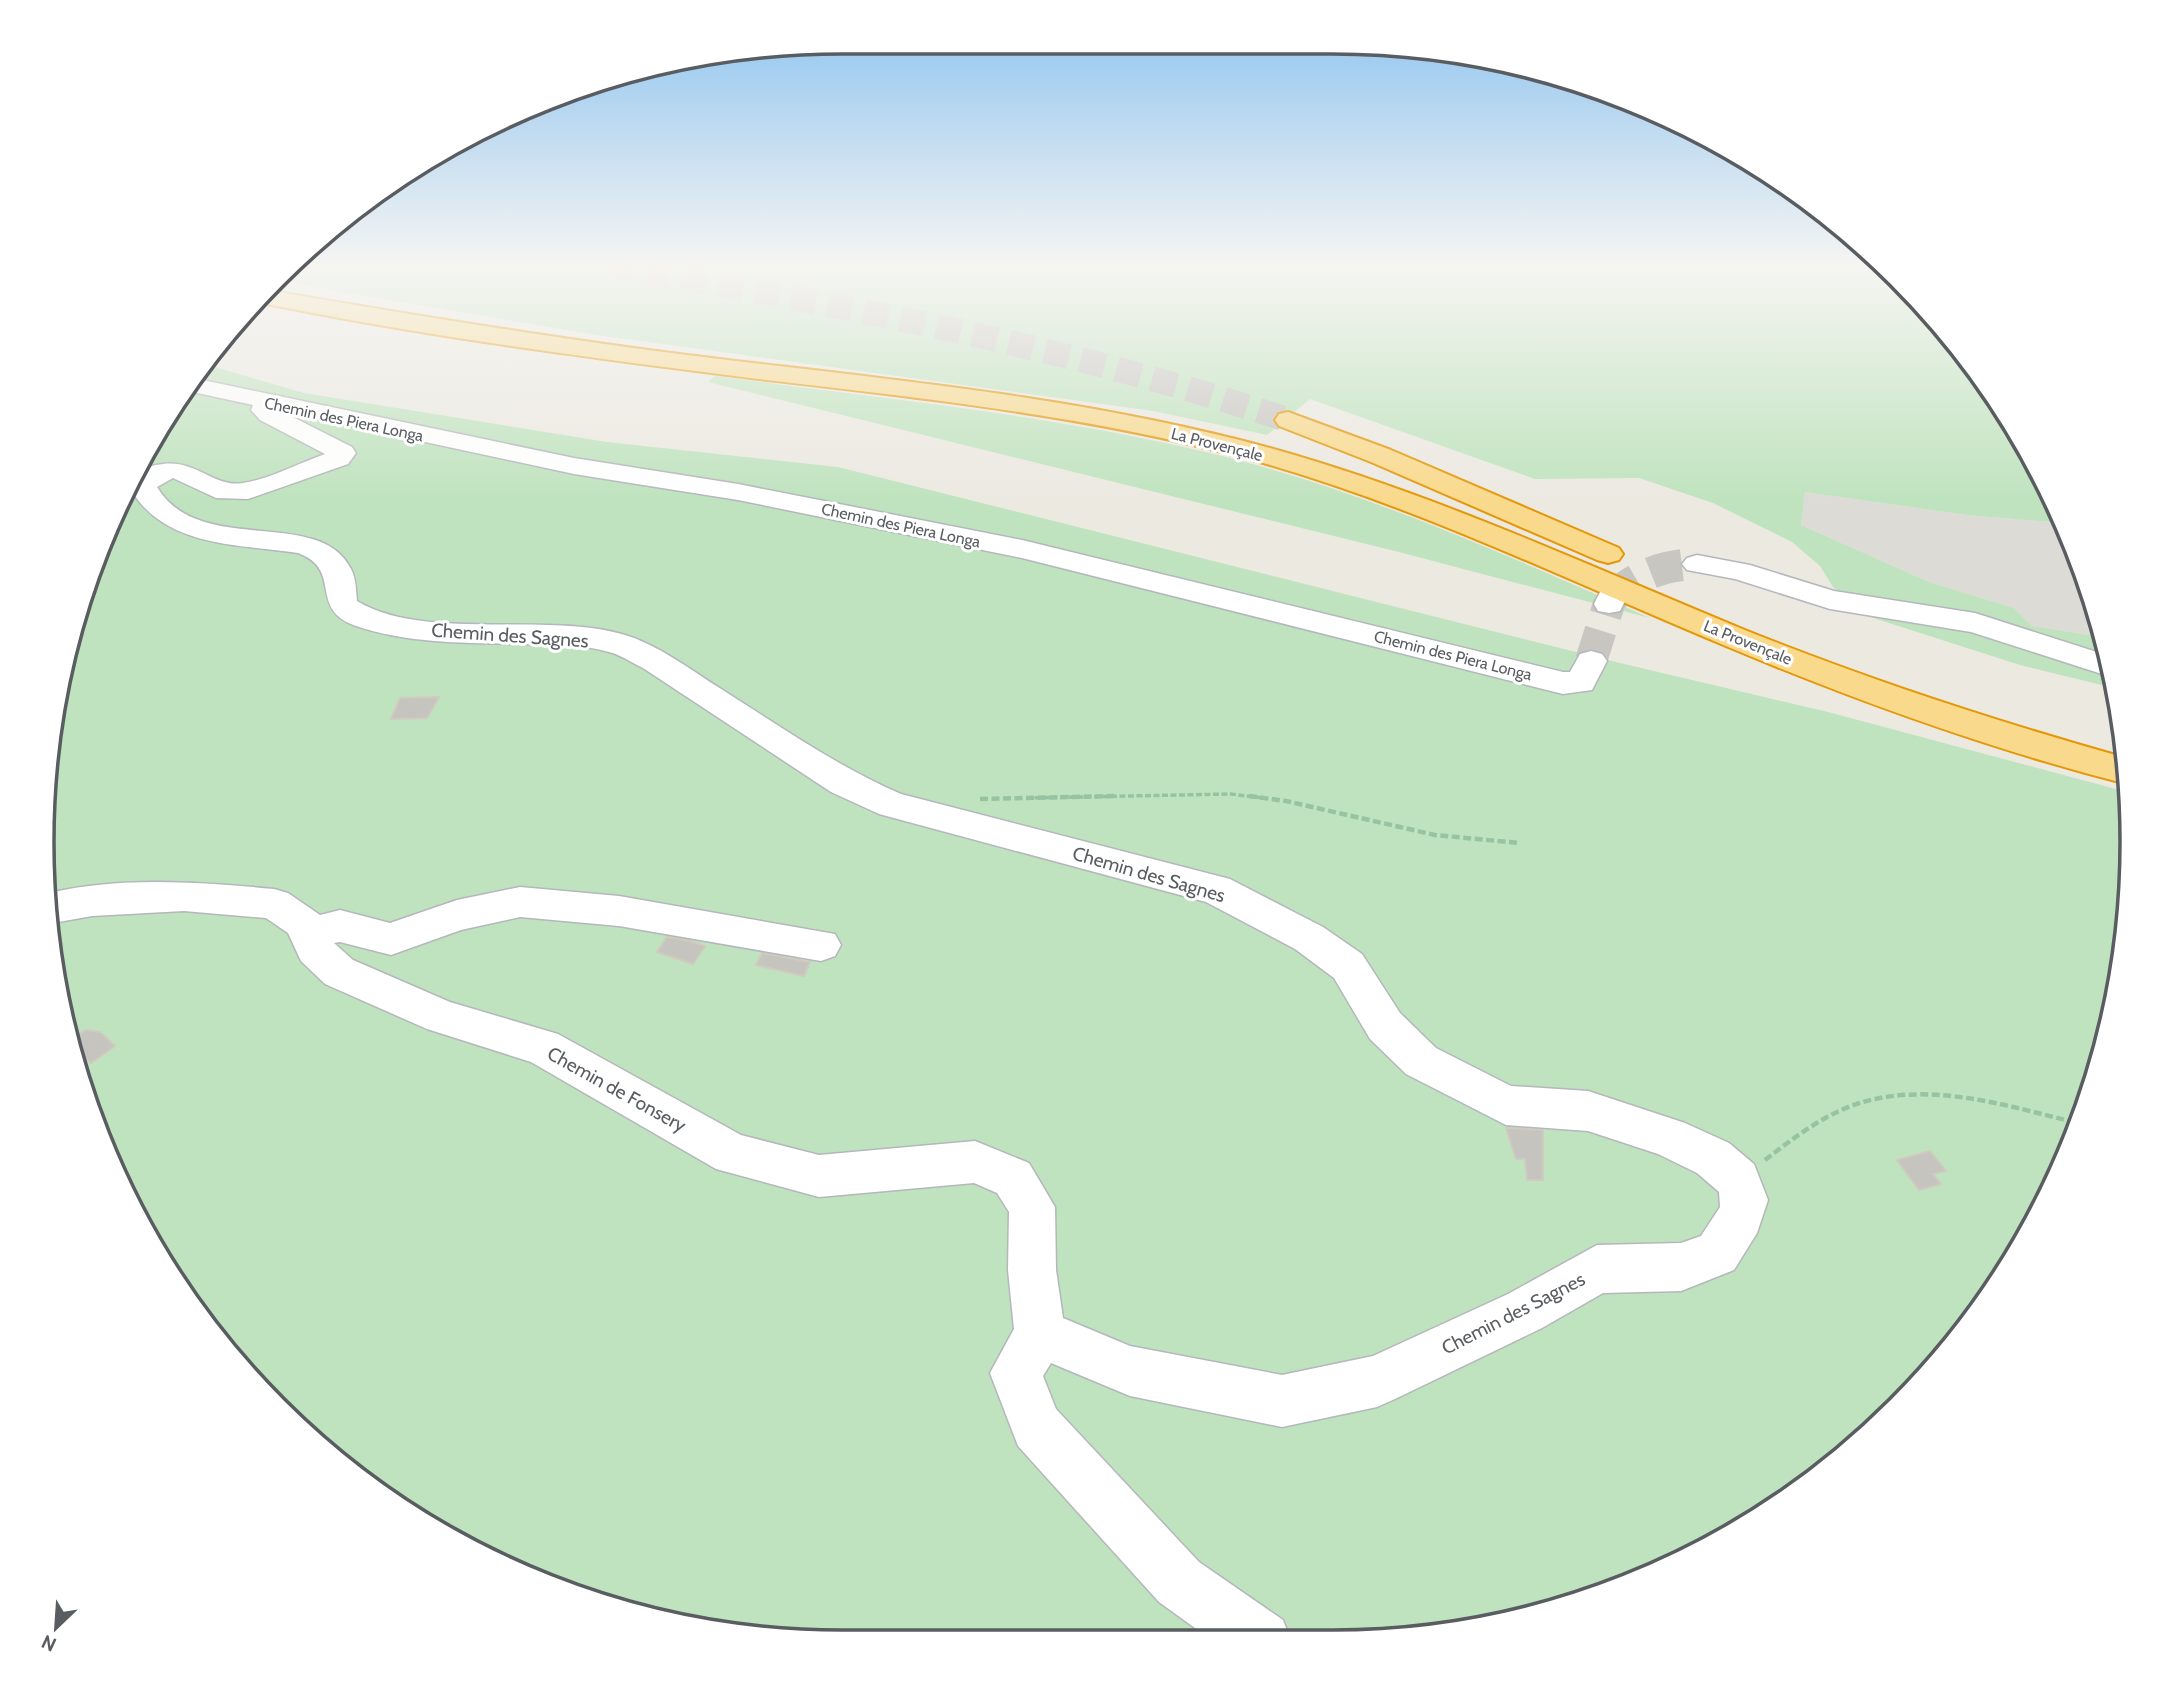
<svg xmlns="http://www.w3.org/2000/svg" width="2174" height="1684" font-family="Cabin,sans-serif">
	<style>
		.industrial { fill: #dddbd5 }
		.green { fill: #bfe3be }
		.building { fill: #c6c4be; stroke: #d0cabf; stroke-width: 2 }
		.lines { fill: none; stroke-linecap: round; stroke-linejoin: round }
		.minor-tunnel { stroke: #c7c6c1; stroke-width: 32; stroke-dasharray: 32 16; stroke-linecap: butt }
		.highway-tunnel { stroke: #c7c6c1; stroke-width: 25; stroke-dasharray: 25 12; stroke-linecap: butt }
		.minor-casing { stroke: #b4b7bb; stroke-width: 3 }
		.highway-casing { stroke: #e49708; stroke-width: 4 }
		.path-far1 { stroke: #97c3a2; stroke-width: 3.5; stroke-dasharray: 6 2.5; stroke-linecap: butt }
		.path { stroke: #97c3a2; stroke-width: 4.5; stroke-dasharray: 8 3.5; stroke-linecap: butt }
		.minor { fill: #fff; fill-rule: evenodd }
		.highway { fill: #f9d98b; fill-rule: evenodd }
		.labels { text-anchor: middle; stroke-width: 6; stroke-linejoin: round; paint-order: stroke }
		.far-street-label { font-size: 16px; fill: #595d61; stroke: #fff }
		.street-label { font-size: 19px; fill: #595d61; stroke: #fff }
		.rim { fill: none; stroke: #595d61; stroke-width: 3.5 }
	</style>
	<rect width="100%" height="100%" fill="#ece9e1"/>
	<polygon class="industrial" points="1805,492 1966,515 2062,523 2089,584 2102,637 2032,626 2014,608 1929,582 1801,525"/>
	<g class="green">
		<polygon points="290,266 1882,266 1933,314 2025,442 2062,523 1966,515 1805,492 1801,525 1929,582 2014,608 2032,626 2102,637 2114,688 2020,665 1861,614 1833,587 1820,566 1792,542 1713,503 1639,478 1535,479 1310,399 1267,435 1153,411 590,334 273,280"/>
		<polygon points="208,365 304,393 607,442 838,467 1620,663 1828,712 2127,792 2130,894 2105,1049 2050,1195 1967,1329 1860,1443 1732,1535 1589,1600 1385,1640 842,1642 686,1627 536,1581 397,1507 241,1370 149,1242 69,1049 42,842 69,635 149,442"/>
		<path d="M715 376C878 398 1045 414 1205 452 1360 488 1505 555 1650 618L1399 552 708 382Z"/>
	</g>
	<g class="building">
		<polygon points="439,697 427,718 391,719 400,698"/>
		<polygon points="667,937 690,941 705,946 693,964 657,952"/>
		<polygon points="762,953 810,962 804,976 756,965"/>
		<polygon points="86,1030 100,1032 115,1046 91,1063 68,1042"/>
		<polygon points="1506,1128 1543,1130 1543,1180 1527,1180 1525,1159 1516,1159"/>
		<polygon points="1930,1151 1946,1171 1933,1174 1941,1184 1919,1190 1897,1160"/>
	</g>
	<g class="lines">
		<g class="minor-tunnel">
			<path d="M1611 599C1636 575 1663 565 1697 564"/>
			<polyline points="1591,661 1609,604"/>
		</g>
		<path class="highway-tunnel" d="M609 266C839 304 1066 346 1288 420"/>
		<defs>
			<g id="minor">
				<path d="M198 379 574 458 738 484 1022 540 1563 672H1570L1580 654 1591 651 1602 654 1607 661 1592 690 1563 694 1022 558 738 500 574 474 281 411 352 447 356 453 348 464 248 499 216 498 173 478 157 487C200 558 319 505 351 569 356 578 356 590 357 601 425 642 547 611 625 635 658 645 688 668 718 687 778 725 836 766 901 794L1230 879 1323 927 1362 954 1400 1013 1436 1048 1511 1086 1588 1091 1685 1123 1729 1143 1754 1164 1768 1200 1757 1233 1734 1270 1681 1291 1603 1293 1542 1328 1395 1399 1377 1407 1282 1427 1130 1396 1051 1363 1043 1376 1056 1409 1199 1562 1283 1620 1291 1641H1213L1159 1602 1018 1446 990 1373 1014 1329 1008 1270 1009 1212 997 1193 974 1183 819 1197 716 1169 531 1062 427 1029 325 984 301 961 288 933 266 918 184 911 92 916 53 923 49 893C123 876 199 882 274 889L288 893 320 915 340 910 390 923 457 900 520 887 619 896 835 934 841 945 835 956 821 961 619 926 520 917 461 930 391 955 340 942 334 943 353 960 450 1002 558 1034 741 1135 819 1155 975 1141 1029 1163 1055 1207 1056 1270 1063 1318 1130 1346 1282 1375 1373 1356 1508 1294 1597 1245 1681 1243 1701 1236 1720 1207 1719 1192 1697 1173 1658 1154 1588 1131 1506 1125 1406 1074 1370 1039 1334 978 1295 949 1206 902 879 814 831 792 643 668C632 663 621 655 609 652 583 644 552 645 525 644 469 643 409 644 356 626 307 609 344 570 298 553 239 544 164 548 130 488 136 475 141 468 156 465 195 456 212 488 243 483 270 479 299 463 325 454L260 420 251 410 253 405 188 391Z"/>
				<polygon points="1697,555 1750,565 1834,591 1975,613 2106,655 2111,677 1971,632 1830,609 1735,579 1687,570 1682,564 1687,558"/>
				<polygon points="1611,590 1622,592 1626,599 1620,611 1609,613 1598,611 1594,604 1600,592"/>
			</g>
			<g id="highway">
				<path d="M266 290C406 314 546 337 687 355 882 379 1080 396 1270 448 1432 493 1585 564 1740 628 1866 679 1995 721 2126 758L2127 784C1989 749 1852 699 1721 644 1565 579 1412 504 1249 459 1089 416 923 398 758 379 591 358 422 336 257 302Z"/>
				<polygon points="1288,412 1391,450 1619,548 1623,554 1619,560 1608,563 1597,560 1371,462 1279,426 1275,420 1279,414"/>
			</g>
		</defs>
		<use href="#minor" class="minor-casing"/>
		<use href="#highway" class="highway-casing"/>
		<polyline class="path-far1" points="1026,798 1231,794 1263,798"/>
		<g class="path">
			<polyline points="1249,796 1286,801 1435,835 1519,843"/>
			<polyline points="980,799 1114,796"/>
			<path d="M1765 1160C1791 1140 1819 1118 1851 1106 1924 1079 2005 1105 2077 1123"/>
		</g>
		<use href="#minor" class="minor"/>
		<use href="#highway" class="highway"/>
	</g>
	<linearGradient id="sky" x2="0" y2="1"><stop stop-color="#8bc2f0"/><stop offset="0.53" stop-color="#f6f5f2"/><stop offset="1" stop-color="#f6f5f2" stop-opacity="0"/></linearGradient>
	<rect width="2174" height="502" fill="url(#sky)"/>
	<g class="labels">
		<g class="far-street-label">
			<text transform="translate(344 419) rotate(12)" y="6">Chemin des Piera Longa</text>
			<text transform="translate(1217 444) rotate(14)" y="6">La Provençale</text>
			<text transform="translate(901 525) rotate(12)" y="6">Chemin des Piera Longa</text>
			<text transform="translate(1748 642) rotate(22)" y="6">La Provençale</text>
			<text transform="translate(1453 655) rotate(14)" y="6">Chemin des Piera Longa</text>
		</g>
		<g class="street-label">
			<text transform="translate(510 635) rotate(4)" y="7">Chemin des Sagnes</text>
			<text transform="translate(1149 874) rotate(16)" y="7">Chemin des Sagnes</text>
			<text transform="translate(617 1089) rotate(29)" y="7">Chemin de Fonsery</text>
			<text transform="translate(1513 1313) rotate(-27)" y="7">Chemin des Sagnes</text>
		</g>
	</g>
	<path d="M0 0H2174V1684H0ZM842 54H1332A788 788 0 0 1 2120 842V842A788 788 0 0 1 1332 1630H842A788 788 0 0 1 54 842V842A788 788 0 0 1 842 54Z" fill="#fff" fill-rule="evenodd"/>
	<path class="rim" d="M842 54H1332A788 788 0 0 1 2120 842V842A788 788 0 0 1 1332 1630H842A788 788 0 0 1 54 842V842A788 788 0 0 1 842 54Z"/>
	<g transform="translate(56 1628) rotate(205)" stroke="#ffffff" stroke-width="5" paint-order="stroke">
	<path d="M0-5L12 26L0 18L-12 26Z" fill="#595d61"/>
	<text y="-10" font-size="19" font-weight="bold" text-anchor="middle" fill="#595d61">N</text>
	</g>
</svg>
